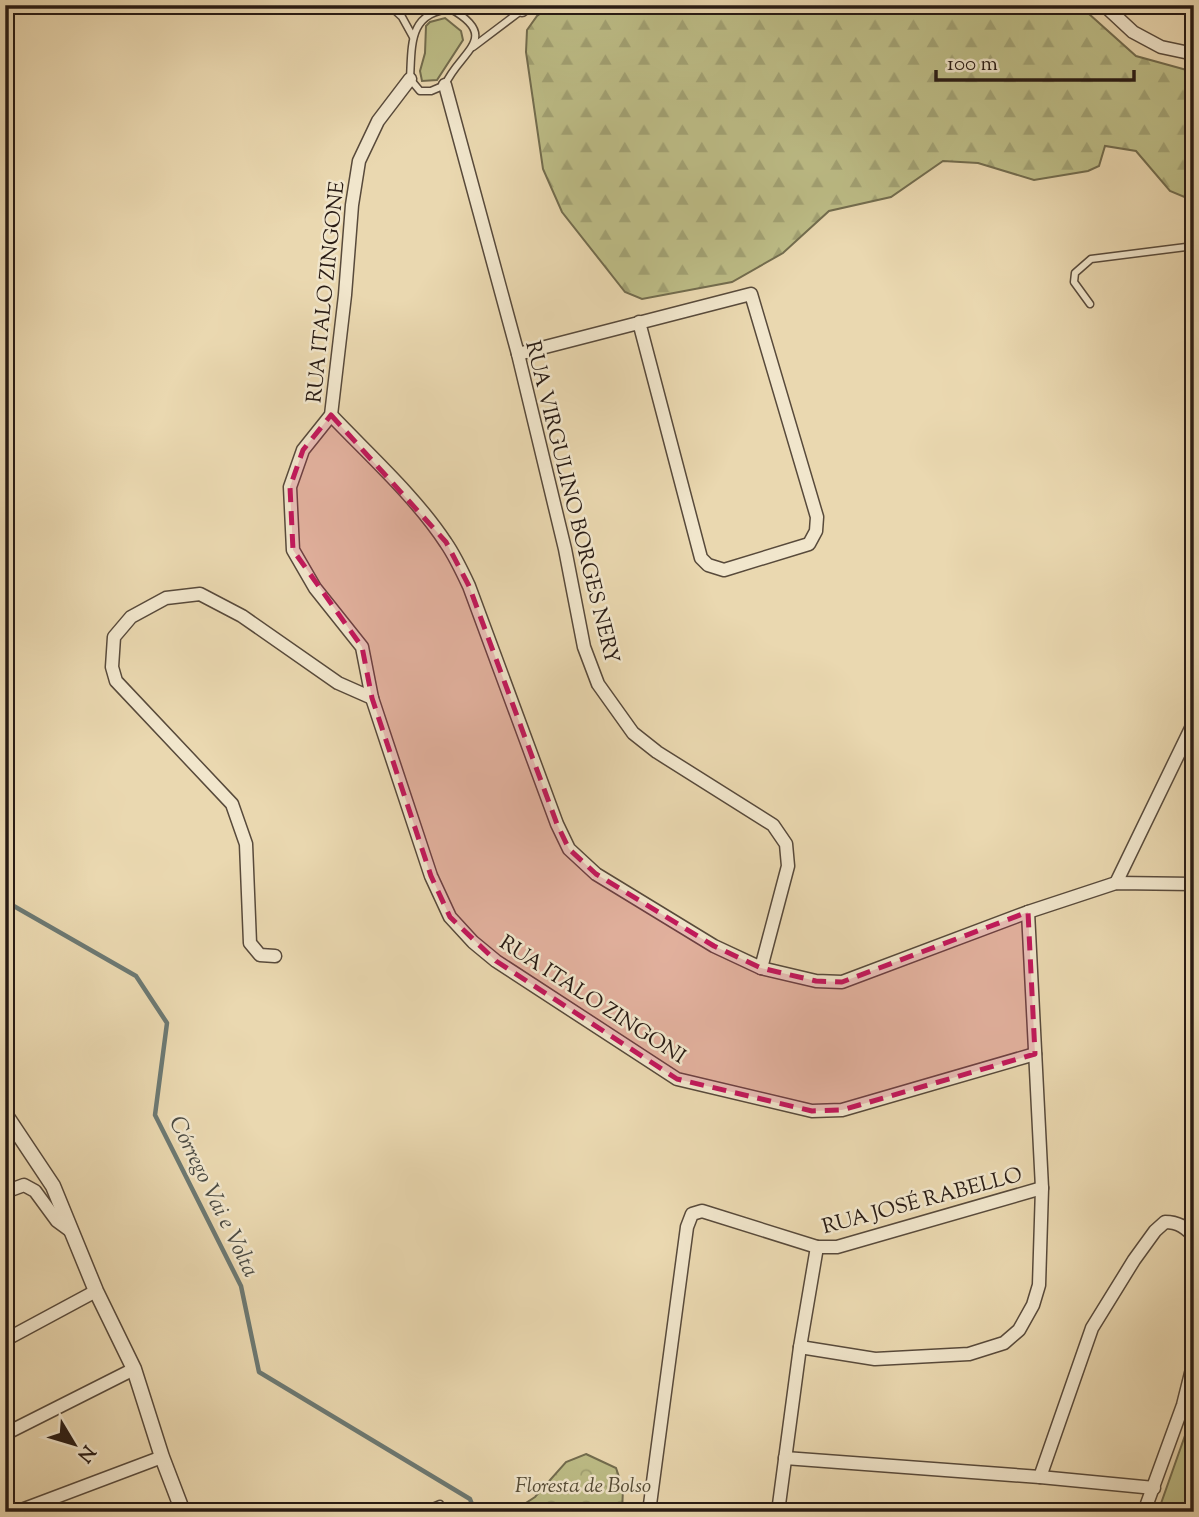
<svg xmlns="http://www.w3.org/2000/svg" width="1199" height="1517" font-family="'Sorts Mill Goudy',serif">
	<style>
		.grass { fill: #bdbd87; stroke: #726c4e; stroke-width: 2 }
		.forest { fill: url(#forest-firs); stroke: #726c4e; stroke-width: 2 }
		.park { fill: url(#park-crowns); stroke: #726c4e; stroke-width: 2 }
		.lines { fill: none; stroke-linecap: round; stroke-linejoin: round }
		.stream { stroke: #6c7973; stroke-width: 4.5 }
		.service-casing { stroke: #584a3b; stroke-width: 9 }
		.minor-casing { stroke: #584a3b; stroke-width: 15 }
		.tertiary-casing { stroke: #584a3b; stroke-width: 17 }
		.service { stroke: #f1e6cc; stroke-width: 6 }
		.minor { stroke: #f1e6cc; stroke-width: 12 }
		.tertiary { stroke: #f1e6cc; stroke-width: 14 }
		.marked { fill: #c2185b; fill-opacity: 0.2; stroke: #c2185b; stroke-width: 5; stroke-dasharray: 14 9; stroke-linejoin: round }
		.labels { text-anchor: middle; stroke-width: 5; stroke-linejoin: round; paint-order: stroke }
		.street-label { font-size: 21px; fill: #281b14; stroke: #f1e6cc }
		.park-label { font-size: 21px; font-style: italic; fill: #554c36; stroke: #f1e6cc }
		.water-label { font-size: 23px; font-style: italic; fill: #4a4a43; stroke: #f1e6cc }
	</style>
	<defs>
		<pattern id="forest-firs" width="22" height="20" patternUnits="userSpaceOnUse" patternTransform="scale(1.75)"><rect width="22" height="20" fill="#bdbd87"/><path d="M5 1l3.5 6h-7zM16 11l3.5 6h-7z" fill="#a2a274"/></pattern>
		<pattern id="park-crowns" width="20" height="18" patternUnits="userSpaceOnUse" patternTransform="scale(1.75)"><rect width="20" height="18" fill="#bdbd87"/><path d="M2 6a3 3 0 1 1 6 0M12 15a3 3 0 1 1 6 0" fill="none" stroke="#a2a274"/></pattern>
	</defs>
	<rect width="100%" height="100%" fill="#ead8b0"/>
	<filter id="stains"><feTurbulence type="fractalNoise" baseFrequency=".00286" numOctaves="4"/><feColorMatrix values="0 0 0 0 .2 0 0 0 0 .09 0 0 0 0 .02 0 0 0 .5 -.17"/></filter>
	<radialGradient id="worn" r=".72"><stop offset=".6" stop-color="#630" stop-opacity="0"/><stop offset="1" stop-color="#630" stop-opacity=".3"/></radialGradient>
	<g class="grass">
		<polygon points="445,18 461,31 463,40 437,80 422,81 420,71 425,53 426,26 430,22"/>
		<polygon points="1194,1410 1194,1512 1158,1512"/>
	</g>
	<polygon class="forest" points="552,5 1079,5 1136,56 1194,72 1194,201 1170,191 1136,151 1105,146 1099,166 1088,171 1034,180 978,163 943,161 891,197 829,211 783,253 732,282 642,299 625,292 562,212 543,169 526,52 527,30 537,16"/>
	<polygon class="park" points="586,1454 616,1468 623,1489 622,1512 512,1512 535,1497 566,1462"/>
	<g class="lines">
		<polyline class="stream" points="5,901 136,976 167,1023 155,1115 241,1286 259,1372 470,1499 475,1512"/>
		<defs>
			<g id="service">
				<polyline points="389,5 402,17 413,37"/>
				<path d="M451 9C502 38 459 52 445 85L431 91H420L410 79C412 46 408 12 451 9Z"/>
				<polyline points="452,9 522,10 473,47"/>
				<polyline points="1090,304 1074,282 1075,273 1091,259 1194,246"/>
				<polyline points="421,1512 440,1504"/>
			</g>
			<g id="minor">
				<polyline points="1104,5 1133,32 1161,47 1194,54"/>
				<polyline points="522,10 527,5"/>
				<polyline points="410,79 378,121 359,161 352,205 345,295 331,415 303,450 290,487 293,550 315,588 362,647 372,698 431,876 450,917 473,942 496,961 677,1079 812,1111 842,1110 1035,1054"/>
				<polyline points="445,85 518,354 565,549 584,647 598,684 633,733 657,752 773,825 786,844 788,866 761,968"/>
				<polyline points="518,354 751,294 817,517 816,531 809,544 724,570 708,565 701,558 639,322"/>
				<path d="M331 415C370 456 415 496 446 543 455 556 462 571 469 586L557 824 569 849 596 874 714 946 761 968 816 981 842 982 1028 912 1116 883 1194 884"/>
				<polyline points="1116,883 1194,722"/>
				<polyline points="275,956 260,955 250,943 246,844 232,804 116,681 112,667 114,637 131,617 166,598 200,594 242,616 338,683 372,698"/>
				<polyline points="5,1192 24,1185 35,1191 57,1221 72,1232"/>
				<polyline points="5,1340 96,1291"/>
				<polyline points="800,1347 875,1359 969,1354 1004,1343 1019,1330 1033,1305 1039,1285 1042,1188 1028,912"/>
				<polyline points="5,1434 134,1369"/>
				<polyline points="785,1458 1040,1477 1154,1488"/>
				<path d="M1040 1477 1092 1328 1134 1260 1155 1231 1165 1222C1178 1222 1187 1227 1194 1238"/>
				<polyline points="16,1512 162,1457"/>
				<polyline points="649,1512 687,1227 692,1214 702,1211 817,1247 837,1247 1042,1188"/>
				<polyline points="778,1512 800,1347 817,1247"/>
				<polyline points="1144,1512 1183,1405 1194,1361"/>
			</g>
			<polyline id="tertiary" points="5,1114 53,1186 96,1291 134,1369 162,1457 183,1512"/>
		</defs>
		<use href="#service" class="service-casing"/>
		<use href="#minor" class="minor-casing"/>
		<use href="#tertiary" class="tertiary-casing"/>
		<use href="#service" class="service"/>
		<use href="#minor" class="minor"/>
		<use href="#tertiary" class="tertiary"/>
	</g>
	<path class="marked" d="M331 415 446 542 469 586 557 824 569 849 596 874 714 946 761 968 816 981 842 982 1028 912 1035 1054 842 1110 812 1111 677 1079 496 961 450 917 431 876 372 698 362 647 293 550 290 487 303 450Z"/>
	<g class="labels">
		<g class="street-label">
			<text transform="translate(325 292) rotate(-84)" y="7">RUA ITALO ZINGONE</text>
			<text transform="translate(573 502) rotate(76)" y="7">RUA VIRGULINO BORGES NERY</text>
			<text transform="translate(593 999) rotate(33)" y="7">RUA ITALO ZINGONI</text>
			<text transform="translate(922 1200) rotate(-15)" y="7">RUA JOSÉ RABELLO</text>
		</g>
		<g class="park-label">
			<text x="583" y="1492">Floresta de Bolso</text>
		</g>
		<g class="water-label">
			<text transform="translate(215 1196) rotate(64)" y="8">Córrego Vai e Volta</text>
		</g>
	</g>
	<rect width="1199" height="1517" fill="none" stroke="#ead8b0" stroke-width="28"/>
	<rect x="7" y="7" width="1185" height="1503" fill="none" stroke="#281b14" stroke-width="3.5"/>
	<rect x="14" y="14" width="1171" height="1489" fill="none" stroke="#281b14" stroke-width="2"/>
	<g transform="translate(74 1444) rotate(128)" stroke="#f1e6cc" stroke-width="5" paint-order="stroke">
	<path d="M0-5L12 26L0 18L-12 26Z" fill="#281b14"/>
	<text y="-10" font-size="19" font-weight="bold" text-anchor="middle" fill="#281b14">N</text>
	</g>
	<path d="M936 70v10h198v-10" fill="none" stroke="#281b14" stroke-width="3.5"/>
	<text x="947" y="70" font-size="21" fill="#281b14" stroke="#f1e6cc" stroke-width="5" paint-order="stroke">100 m</text>
	<rect width="100%" height="100%" filter="url(#stains)"/>
	<rect width="100%" height="100%" fill="url(#worn)"/>
</svg>
